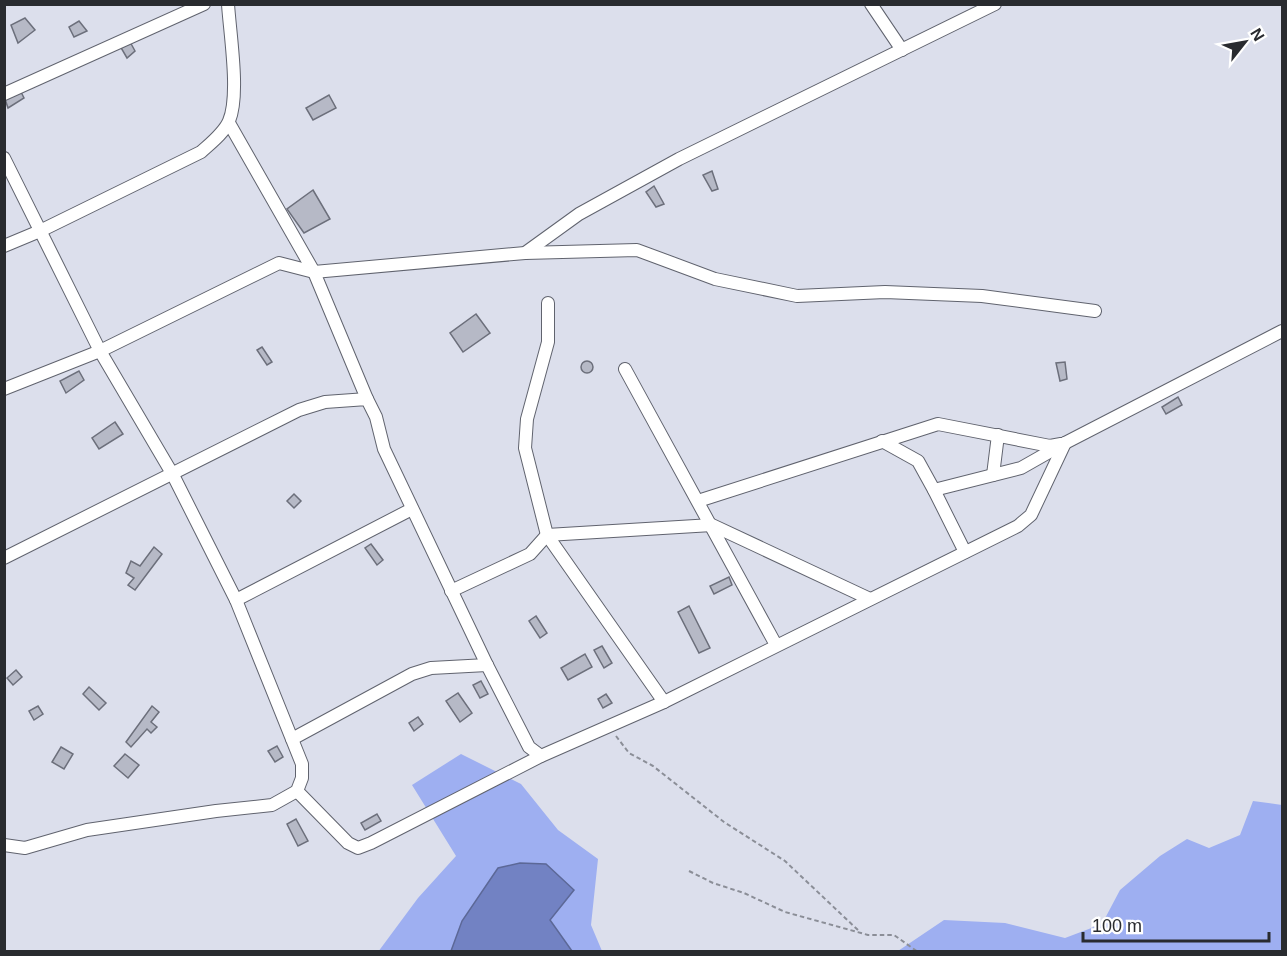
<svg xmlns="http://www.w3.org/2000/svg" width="1287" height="956" font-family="Helvetica,sans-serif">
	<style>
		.green { fill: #9eaff1 }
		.water { fill: #7282c3; stroke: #5c6897; stroke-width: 1.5 }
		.building { fill: #b6b9c6; stroke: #6c6f7b; stroke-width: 1.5 }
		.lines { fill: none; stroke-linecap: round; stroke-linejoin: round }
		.minor-casing { stroke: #60636e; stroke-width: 14 }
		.path { stroke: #8b8e97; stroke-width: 2; stroke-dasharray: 4.5 3; stroke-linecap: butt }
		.minor { stroke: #fff; stroke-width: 12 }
	</style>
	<rect width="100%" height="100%" fill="#dcdfec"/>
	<g class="green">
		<polygon points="461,754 521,784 558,830 598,859 591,925 602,951 572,951 550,920 546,864 520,863 498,868 462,921 451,951 378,952 418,898 456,856 412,785"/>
		<polygon points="1253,801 1282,805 1282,951 898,951 944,920 1005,923 1065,938 1102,924 1120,890 1160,856 1187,839 1209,848 1240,835"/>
	</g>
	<polygon class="water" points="520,863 546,864 574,890 550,920 572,951 451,951 462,921 498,868"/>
	<g class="building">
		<polygon points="25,18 35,30 18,43 11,25"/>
		<polygon points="79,21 87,31 74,37 69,27"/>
		<polygon points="129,40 135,51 127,58 120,46"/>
		<polygon points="20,90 24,98 8,108 5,99"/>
		<polygon points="329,95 336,108 313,120 306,108"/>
		<polygon points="712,171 718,189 712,191 703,175"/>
		<polygon points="654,186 664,204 656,207 646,192"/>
		<polygon points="313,190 330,219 304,233 287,209"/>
		<polygon points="476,314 490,333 463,352 450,333"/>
		<polygon points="262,347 272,362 267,365 257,350"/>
		<circle cx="587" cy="367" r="6"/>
		<polygon points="1065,362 1067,379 1060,381 1056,363"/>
		<polygon points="79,371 84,380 66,393 60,381"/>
		<polygon points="1178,397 1182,405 1166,414 1162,407"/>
		<polygon points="115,422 123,434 99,449 92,438"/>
		<polygon points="294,494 301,501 294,508 287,501"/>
		<polygon points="371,544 383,560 377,565 365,548"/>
		<polygon points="154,547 162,554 135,590 128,585 134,578 126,573 131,561 140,566"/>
		<polygon points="729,577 732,585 714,594 710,586"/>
		<polygon points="689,606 710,648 699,653 678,612"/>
		<polygon points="536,616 547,633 540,638 529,621"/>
		<polygon points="602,646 612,663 604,668 594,650"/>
		<polygon points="585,654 592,667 568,680 561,668"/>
		<polygon points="16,670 22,677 13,685 7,678"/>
		<polygon points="481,681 488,694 480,698 473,685"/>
		<polygon points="89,687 106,703 99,710 83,694"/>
		<polygon points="458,693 472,713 460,722 446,701"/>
		<polygon points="606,694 612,703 603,708 598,699"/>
		<polygon points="38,706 43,714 34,720 29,711"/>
		<polygon points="152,706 159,712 151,722 157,727 151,733 147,729 131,747 126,742"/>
		<polygon points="418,717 423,724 414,731 409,723"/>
		<polygon points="277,746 283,757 275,762 268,751"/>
		<polygon points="61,747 73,754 64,769 52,762"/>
		<polygon points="125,754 139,765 128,778 114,766"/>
		<polygon points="377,814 381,821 365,830 361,823"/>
		<polygon points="296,819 308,841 298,846 287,824"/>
	</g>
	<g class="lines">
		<defs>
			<g id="minor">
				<polyline points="871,4 902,50"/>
				<polyline points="4,94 204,4"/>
				<polyline points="229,123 314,272 367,399"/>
				<polyline points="4,158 100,351 173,475 236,600 302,764 302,778 297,791 272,805 216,811 87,830 25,848 4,845"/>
				<path d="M4 246 40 231 201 152C211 143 224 133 229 121 240 95 230 35 228 4"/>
				<polyline points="525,253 637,250 715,279 797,296 885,292 982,296 1095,311"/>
				<polyline points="548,303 548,342 527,419 525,448 547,535 664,702"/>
				<polyline points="625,369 776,645"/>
				<polyline points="4,389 100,351 279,263 314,272 525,253 579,214 679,159 995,4"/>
				<polyline points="882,441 918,461 934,490 965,552"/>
				<polyline points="993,475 998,435"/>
				<polyline points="934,490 1021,468 1065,443 1282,331"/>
				<polyline points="698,501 938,424 1050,446 1061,444"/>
				<polyline points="4,558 299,410 325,402 367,399 376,417 384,449 487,665 529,747 541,756"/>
				<polyline points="451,591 530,554 547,535 712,525 870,599"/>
				<polyline points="236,600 412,509"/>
				<polyline points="292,739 412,674 431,668 487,665"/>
				<polyline points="297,791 348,843 358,848 371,843 541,756 664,702 1018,526 1031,515 1065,443"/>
			</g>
		</defs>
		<use href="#minor" class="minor-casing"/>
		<g class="path">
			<polyline points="616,736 629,753 653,766 724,822 785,861 860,932"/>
			<polyline points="689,871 713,883 744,893 785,912 868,935 894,935 918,952"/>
		</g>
		<use href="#minor" class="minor"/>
	</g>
	<rect width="1287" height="956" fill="none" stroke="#292b2f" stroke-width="12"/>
	<g transform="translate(1245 42) rotate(59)" stroke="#ffffff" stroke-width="4.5" paint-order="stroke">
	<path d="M0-4.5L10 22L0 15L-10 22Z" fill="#292b2f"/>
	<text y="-9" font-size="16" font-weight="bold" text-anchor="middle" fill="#292b2f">N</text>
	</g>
	<path d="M1083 932v9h186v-9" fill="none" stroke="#292b2f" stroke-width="3"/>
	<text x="1092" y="932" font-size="18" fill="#292b2f" stroke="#ffffff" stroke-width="4.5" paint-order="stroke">100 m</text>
</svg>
